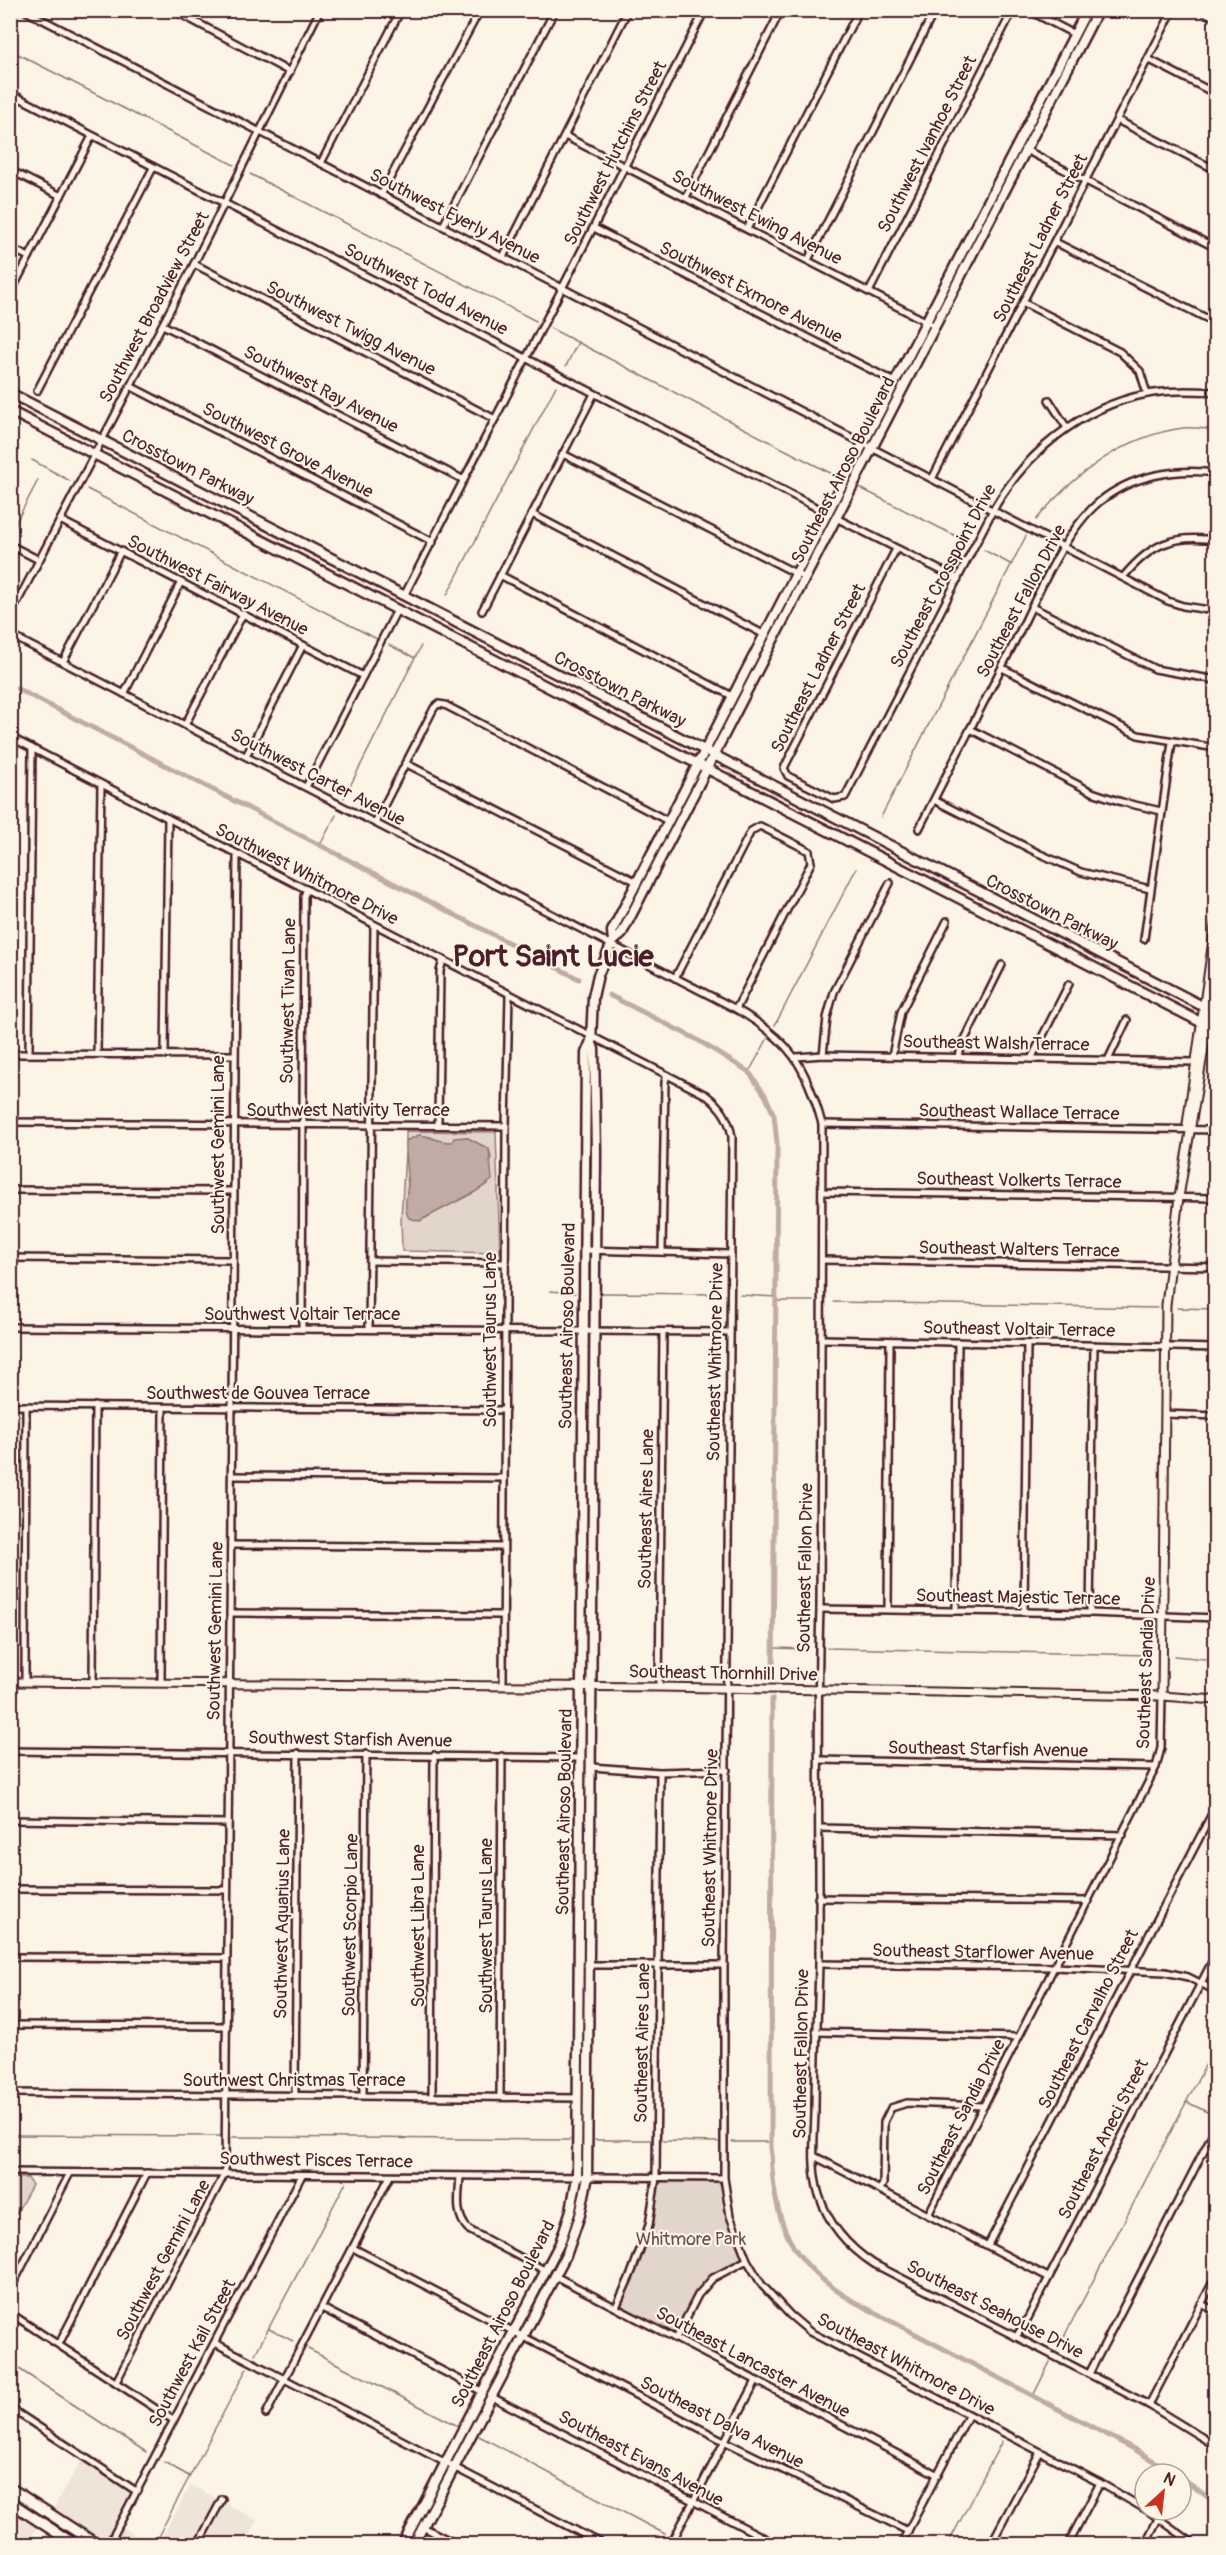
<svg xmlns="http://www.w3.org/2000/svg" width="1226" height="2555" font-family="Pangolin,sans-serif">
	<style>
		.built { fill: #eee5d7 }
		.green { fill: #e2d5ca; stroke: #967a7a; stroke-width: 1.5 }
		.water { fill: #c0aca5; stroke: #917474; stroke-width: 1.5 }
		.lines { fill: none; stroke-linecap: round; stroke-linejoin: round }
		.stream { stroke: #917474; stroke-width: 1.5 }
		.canal { stroke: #c0aca5; stroke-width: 5 }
		.minor-casing { stroke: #4a1f2b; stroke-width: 10 }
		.tertiary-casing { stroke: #4a1f2b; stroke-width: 11 }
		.secondary-casing { stroke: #4a1f2b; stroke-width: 13 }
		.primary-casing { stroke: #4a1f2b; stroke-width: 14 }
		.minor { stroke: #fcf5e5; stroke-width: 5 }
		.tertiary { stroke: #fcf5e5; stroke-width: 7 }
		.secondary { stroke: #fcf5e5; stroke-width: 8 }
		.primary { stroke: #fcf5e5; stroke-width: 9 }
		.labels { text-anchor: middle; stroke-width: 4.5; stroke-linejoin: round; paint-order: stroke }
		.street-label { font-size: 18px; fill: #4a1f2b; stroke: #fcf5e5 }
		.park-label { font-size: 18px; fill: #704c53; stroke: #fcf5e5 }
		.town-label { font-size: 30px; font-weight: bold; fill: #4a1f2b; stroke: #fcf5e5 }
	</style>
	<rect width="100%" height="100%" fill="#fcf5e5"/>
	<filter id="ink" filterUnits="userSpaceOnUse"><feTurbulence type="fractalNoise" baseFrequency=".0167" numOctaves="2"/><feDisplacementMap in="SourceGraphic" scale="12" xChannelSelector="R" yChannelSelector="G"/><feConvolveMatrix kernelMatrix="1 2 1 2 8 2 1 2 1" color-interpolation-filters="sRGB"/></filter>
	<g filter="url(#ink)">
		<g class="built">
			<polygon points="82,2459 133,2493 106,2544 53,2509"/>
			<polygon points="191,2485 218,2499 195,2544 158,2544"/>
			<polygon points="140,2490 141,2492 122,2527 151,2544 112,2544"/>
			<polygon points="223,2502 257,2520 244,2544 201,2544"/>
			<polygon points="11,2509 37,2527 26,2544 11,2544"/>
		</g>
		<g class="green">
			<polygon points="406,1131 496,1132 500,1253 402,1251 401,1218 405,1153 408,1184 407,1195 420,1221 488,1184 491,1157 489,1149 466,1137 452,1142 441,1143 431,1137 419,1135 406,1141"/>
			<polygon points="11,2178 28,2178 32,2185 11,2223"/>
			<polygon points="663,2180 719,2182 724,2190 729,2223 742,2257 737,2263 710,2278 674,2333 670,2333 624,2309 621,2305 647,2239 657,2187"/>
		</g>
		<path class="water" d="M419 1135C431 1136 439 1143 452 1142L454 1138 466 1137 489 1149 492 1180 475 1192 419 1221 409 1218C403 1208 407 1196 408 1185 409 1171 405 1156 406 1141Z"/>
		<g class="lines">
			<g class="stream">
				<polyline points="10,50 234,165"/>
				<polyline points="250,174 536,321"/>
				<polyline points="550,328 838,477"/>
				<polyline points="566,366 578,342"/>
				<polyline points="32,460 70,481"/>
				<polyline points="860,488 968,542"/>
				<polyline points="87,489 377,639"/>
				<path d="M1036 520C1073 475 1123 436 1183 428 1193 427 1205 429 1216 430"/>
				<polyline points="10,534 38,480"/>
				<polyline points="984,550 1012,565"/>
				<polyline points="447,595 556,386"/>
				<polyline points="389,645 415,658"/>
				<polyline points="344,798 421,646"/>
				<polyline points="881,817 1026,536"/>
				<polyline points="320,845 336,815"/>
				<polyline points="775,1025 856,869"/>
				<polyline points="749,1072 768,1038"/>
				<polyline points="550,1291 575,1293"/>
				<polyline points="602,1293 718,1294"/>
				<polyline points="740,1295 776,1297"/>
				<polyline points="776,1301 813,1301"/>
				<polyline points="834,1302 1157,1308"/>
				<polyline points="1177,1308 1216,1309"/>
				<polyline points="774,1648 807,1649"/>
				<polyline points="827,1648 1150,1655"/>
				<polyline points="1174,1656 1216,1660"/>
				<polyline points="1187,2102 1215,2116"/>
				<polyline points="10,2135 220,2136"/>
				<polyline points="233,2137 570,2140"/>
				<polyline points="595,2140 651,2140"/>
				<polyline points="663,2141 718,2142"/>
				<polyline points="732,2142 771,2142"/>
				<polyline points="269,2329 293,2341"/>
				<polyline points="308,2349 458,2426"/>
				<polyline points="1057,2350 1216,2045"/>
				<polyline points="255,2354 346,2182"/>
				<polyline points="10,2363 146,2452"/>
				<polyline points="1033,2396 1050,2362"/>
				<polyline points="479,2436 665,2534"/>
				<polyline points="164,2462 189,2476"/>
				<polyline points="1209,2498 1216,2491"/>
				<polyline points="680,2543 684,2544"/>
				<polyline points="154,2544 247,2368"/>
				<polyline points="948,2544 1002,2441"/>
			</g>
			<g class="canal">
				<polyline points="10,685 579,979"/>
				<polyline points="609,995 696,1039 749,1072 765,1095 774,1115 777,1143 773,1677"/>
				<path d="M772 1699 771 2152C774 2223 789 2263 853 2301L1134 2449 1175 2474"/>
				<polyline points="1181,2478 1216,2503"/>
			</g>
			<defs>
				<g id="minor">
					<polyline points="24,10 1168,601 1183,606 1216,611"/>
					<polyline points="173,10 290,72"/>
					<polyline points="1028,10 1074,34"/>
					<polyline points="10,22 16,10"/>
					<polyline points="1148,59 1216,94"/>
					<polyline points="10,93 827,513"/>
					<polyline points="1117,120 1216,170"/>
					<polyline points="565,136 935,326"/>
					<polyline points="1024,149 1216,248"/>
					<polyline points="321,163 401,10"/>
					<polyline points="10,170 61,196"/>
					<polyline points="381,195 480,10"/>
					<polyline points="686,197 781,10"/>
					<polyline points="443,226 555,10"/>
					<polyline points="594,228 895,382"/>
					<polyline points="747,229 859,10"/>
					<polyline points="1055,242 1216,323"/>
					<polyline points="10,248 29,257"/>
					<polyline points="503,257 628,10"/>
					<polyline points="808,260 935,10"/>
					<polyline points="194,264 495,419"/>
					<polyline points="869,292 1013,10"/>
					<polyline points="10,294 92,136"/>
					<polyline points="1024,303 1120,352 1140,371 1147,394"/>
					<polyline points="163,325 464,480"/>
					<polyline points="130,386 433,542"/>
					<polyline points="37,391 153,168"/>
					<polyline points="1049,400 1067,428"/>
					<polyline points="563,454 805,578"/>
					<polyline points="932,479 1173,10"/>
					<polyline points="532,514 765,635"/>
					<polyline points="836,518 958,579"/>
					<polyline points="60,520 363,676"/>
					<polyline points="10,545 39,560"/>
					<path d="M896 549 784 768 788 776 834 799 845 797 993 510C1026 453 1080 407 1147 394 1169 390 1193 391 1216 392"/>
					<polyline points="500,575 732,696"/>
					<path d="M1124 576C1151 544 1173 534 1216 540"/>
					<polyline points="404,596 705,10"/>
					<polyline points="1032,607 1155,669 1216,680"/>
					<polyline points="482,611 594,394"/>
					<polyline points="10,616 194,264 320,10"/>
					<path d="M10 635 736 1009C790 1040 806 1065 822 1124L820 1609C816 1727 820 1845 819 1963 818 2013 815 2063 815 2113 814 2140 811 2169 819 2195 829 2226 848 2247 874 2264L1149 2405 1216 2446"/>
					<polyline points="63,662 121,551"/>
					<polyline points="1002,668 1138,735 1216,748"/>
					<polyline points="124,694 181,582"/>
					<polyline points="185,725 243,614"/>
					<polyline points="970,729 1092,792 1122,802 1161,811"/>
					<path d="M10 737 706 1095C721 1107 729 1118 732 1137L724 1965V2178L730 2216 747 2260 762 2285 790 2315 810 2332 1100 2483 1145 2509"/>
					<polyline points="246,756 303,645"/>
					<polyline points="405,763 637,882"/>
					<polyline points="306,787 397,610"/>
					<polyline points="934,800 1038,853 1081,872 1150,889"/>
					<polyline points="375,823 434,708 438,704 445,705 668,821"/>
					<path d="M919 829C950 767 982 707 1013 645 1035 602 1063 532 1099 502 1132 475 1175 468 1216 473"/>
					<polyline points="1144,939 1172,742"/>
					<polyline points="675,978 751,831 760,826 809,851 811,863 736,1009"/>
					<polyline points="10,1054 234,1055"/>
					<polyline points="29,1054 32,748"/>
					<polyline points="97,1054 101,784"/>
					<polyline points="165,1055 168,818"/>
					<polyline points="823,1055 827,1018 834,992 890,883"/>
					<polyline points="892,1056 901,1012 947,921"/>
					<polyline points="796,1057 823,1055 1195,1062"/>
					<polyline points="959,1057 961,1047 1002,965"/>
					<polyline points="1031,1059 1069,984"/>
					<polyline points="1108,1060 1127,1020"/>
					<polyline points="10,1122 506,1126"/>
					<polyline points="822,1124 1216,1130"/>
					<polyline points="438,1125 440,971 443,960"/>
					<polyline points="10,1190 232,1191"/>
					<polyline points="823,1192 1216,1198"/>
					<polyline points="585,1250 731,1254"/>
					<polyline points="662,1252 665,1082 667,1075"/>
					<polyline points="10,1258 232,1260"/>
					<polyline points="823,1260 1216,1267"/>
					<polyline points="370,1261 505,1263"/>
					<polyline points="10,1327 730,1332"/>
					<polyline points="302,1329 304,896 307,889"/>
					<polyline points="369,1329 374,925"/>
					<polyline points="822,1339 1216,1348"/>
					<polyline points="10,1406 505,1410"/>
					<polyline points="1165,1414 1216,1416"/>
					<polyline points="232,1476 504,1478"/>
					<polyline points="231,1545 503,1547"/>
					<polyline points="820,1609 1090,1613 1216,1618"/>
					<polyline points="888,1609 890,1342"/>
					<polyline points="956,1611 958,1342"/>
					<polyline points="1024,1612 1027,1344"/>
					<polyline points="230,1613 502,1615"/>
					<polyline points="1090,1613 1094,1345"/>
					<polyline points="25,1682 26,1406"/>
					<polyline points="93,1682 95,1406"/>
					<polyline points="161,1682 163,1408"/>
					<polyline points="503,1685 506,1126 509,995"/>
					<polyline points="659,1687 663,1332"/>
					<polyline points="10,1751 581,1758"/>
					<polyline points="820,1760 1156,1767"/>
					<polyline points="591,1767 660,1772 727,1770"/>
					<polyline points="10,1820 228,1823"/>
					<polyline points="819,1828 1123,1835"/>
					<polyline points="10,1889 227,1890"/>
					<polyline points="818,1898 1089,1901"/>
					<polyline points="10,1957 227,1958"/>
					<polyline points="819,1964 1054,1967 1165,1972 1188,1977 1216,1991"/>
					<polyline points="587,1965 724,1965"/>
					<polyline points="10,2025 227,2026"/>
					<polyline points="816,2032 1018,2037"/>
					<polyline points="10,2093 578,2098"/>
					<polyline points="295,2095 298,1753"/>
					<polyline points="363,2095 366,1754"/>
					<polyline points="432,2096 434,1755"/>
					<polyline points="500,2097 502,1756"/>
					<polyline points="814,2156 1048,2277"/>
					<polyline points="10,2172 724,2178"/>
					<path d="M460 2176C459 2196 454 2215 469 2230L546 2271"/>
					<polyline points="880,2189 883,2184 884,2122 891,2108 907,2103 984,2106"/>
					<polyline points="928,2215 1156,1767 1161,1748 1162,1696"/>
					<polyline points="988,2245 1216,1806"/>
					<polyline points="353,2248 724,2441 908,2531"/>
					<polyline points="555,2276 938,2475"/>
					<polyline points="10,2290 70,2173"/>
					<polyline points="1201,2304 1216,2311"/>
					<polyline points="616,2307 631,2274 649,2225 656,2178 660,1772"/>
					<polyline points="322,2308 483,2392"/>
					<polyline points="10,2313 173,2420"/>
					<polyline points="1016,2337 1028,2318 1216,1954"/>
					<polyline points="676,2338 698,2295 713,2278 747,2260"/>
					<polyline points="215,2343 602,2544"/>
					<polyline points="59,2344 147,2173"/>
					<polyline points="1089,2374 1216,2127"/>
					<polyline points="116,2382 225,2173 237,854"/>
					<polyline points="492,2397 776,2544"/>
					<polyline points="1149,2405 1216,2276"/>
					<polyline points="10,2408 136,2491"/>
					<polyline points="266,2414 390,2176"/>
					<polyline points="1208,2441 1216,2433"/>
					<polyline points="1147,2510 1194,2544"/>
					<polyline points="423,2527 456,2544"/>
					<polyline points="109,2544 302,2175"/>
					<polyline points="198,2544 222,2499"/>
					<polyline points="671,2544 756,2381"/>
					<polyline points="901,2544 968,2416"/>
					<polyline points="991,2544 1040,2452"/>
					<polyline points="1068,2544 1100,2483"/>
					<polyline points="1145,2544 1159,2517"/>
				</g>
				<g id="tertiary">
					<polyline points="1202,10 1216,17"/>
					<polyline points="1215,10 1216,11"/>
					<polyline points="1189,1130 1187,1124 1216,919"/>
					<polyline points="10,1682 659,1687 1162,1696 1216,1700"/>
					<polyline points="1162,1696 1166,1305 1179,1197 1206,1037 1216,959"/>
				</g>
				<g id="secondary">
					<polyline points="10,393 1216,1013"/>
					<polyline points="10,411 1216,1030"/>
					<polyline points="613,941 612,931 637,882 1087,10"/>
					<polyline points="403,2544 560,2243 571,2210 577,2178 586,1053 591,1041 593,997 598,975 613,941 621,935 1098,10"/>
					<polyline points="414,2544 567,2253 580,2215 587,2181 596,1152 594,1049 591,1041"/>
				</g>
				<g id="primary">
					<polyline points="10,2488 96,2544"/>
					<polyline points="10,2502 74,2544"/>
				</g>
			</defs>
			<use href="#minor" class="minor-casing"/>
			<use href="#tertiary" class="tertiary-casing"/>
			<use href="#secondary" class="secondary-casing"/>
			<use href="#primary" class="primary-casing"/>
			<use href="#minor" class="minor"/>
			<use href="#tertiary" class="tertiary"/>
			<use href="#secondary" class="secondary"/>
			<use href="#primary" class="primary"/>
		</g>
	</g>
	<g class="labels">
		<g class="street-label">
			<text transform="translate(927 144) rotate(-63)" y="6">Southwest Ivanhoe Street</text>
			<text transform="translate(615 153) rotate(-63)" y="6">Southwest Hutchins Street</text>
			<text transform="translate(455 216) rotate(27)" y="6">Southwest Eyerly Avenue</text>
			<text transform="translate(757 217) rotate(27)" y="6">Southwest Ewing Avenue</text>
			<text transform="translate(1040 238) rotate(-63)" y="6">Southeast Ladner Street</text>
			<text transform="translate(426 289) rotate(27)" y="6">Southwest Todd Avenue</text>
			<text transform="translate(751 292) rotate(27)" y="6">Southwest Exmore Avenue</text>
			<text transform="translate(154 307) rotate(-62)" y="6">Southwest Broadview Street</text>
			<text transform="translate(351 328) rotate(27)" y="6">Southwest Twigg Avenue</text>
			<text transform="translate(321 389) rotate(27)" y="6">Southwest Ray Avenue</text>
			<text transform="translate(288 450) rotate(27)" y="6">Southwest Grove Avenue</text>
			<text transform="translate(188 467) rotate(27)" y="6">Crosstown Parkway</text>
			<text transform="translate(843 470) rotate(-63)" y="6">Southeast Airoso Boulevard</text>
			<text transform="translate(943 576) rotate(-62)" y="6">Southeast Crosspoint Drive</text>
			<text transform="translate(218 585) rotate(27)" y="6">Southwest Fairway Avenue</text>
			<text transform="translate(1021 601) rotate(-62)" y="6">Southeast Fallon Drive</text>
			<text transform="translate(818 668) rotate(-63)" y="6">Southeast Ladner Street</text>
			<text transform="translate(620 689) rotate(27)" y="6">Crosstown Parkway</text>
			<text transform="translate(318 777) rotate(27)" y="6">Southwest Carter Avenue</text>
			<text transform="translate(307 874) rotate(27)" y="6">Southwest Whitmore Drive</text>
			<text transform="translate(1052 912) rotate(27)" y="6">Crosstown Parkway</text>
			<text transform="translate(288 1001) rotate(-89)" y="6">Southwest Tivan Lane</text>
			<text transform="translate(996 1043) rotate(1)" y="6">Southeast Walsh Terrace</text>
			<text x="348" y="1116">Southwest Nativity Terrace</text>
			<text transform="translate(1019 1112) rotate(1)" y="6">Southeast Wallace Terrace</text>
			<text transform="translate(218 1145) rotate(-90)" y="6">Southwest Gemini Lane</text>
			<text transform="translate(1019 1180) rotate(1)" y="6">Southeast Volkerts Terrace</text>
			<text transform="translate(1019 1249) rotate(1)" y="6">Southeast Walters Terrace</text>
			<text x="302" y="1320">Southwest Voltair Terrace</text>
			<text transform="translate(567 1326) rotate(-89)" y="6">Southeast Airoso Boulevard</text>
			<text transform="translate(1019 1329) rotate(1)" y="6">Southeast Voltair Terrace</text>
			<text transform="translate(490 1340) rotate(-90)" y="6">Southwest Taurus Lane</text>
			<text transform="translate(715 1362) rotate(-89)" y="6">Southeast Whitmore Drive</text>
			<text x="258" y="1399">Southwest de Gouvea Terrace</text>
			<text transform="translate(646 1509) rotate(-89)" y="6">Southeast Aires Lane</text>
			<text transform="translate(805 1568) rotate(-89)" y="6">Southeast Fallon Drive</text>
			<text transform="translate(1018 1597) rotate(1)" y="6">Southeast Majestic Terrace</text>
			<text transform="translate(215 1631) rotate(-89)" y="6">Southwest Gemini Lane</text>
			<text transform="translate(1146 1663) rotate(-88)" y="6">Southeast Sandia Drive</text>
			<text transform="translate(723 1673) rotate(1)" y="6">Southeast Thornhill Drive</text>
			<text transform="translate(350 1739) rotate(1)" y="6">Southwest Starfish Avenue</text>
			<text transform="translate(988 1749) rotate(1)" y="6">Southeast Starfish Avenue</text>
			<text transform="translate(564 1812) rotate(-89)" y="6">Southeast Airoso Boulevard</text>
			<text transform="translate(710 1848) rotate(-89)" y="6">Southeast Whitmore Drive</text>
			<text transform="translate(282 1924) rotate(-89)" y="6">Southwest Aquarius Lane</text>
			<text transform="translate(350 1925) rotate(-89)" y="6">Southwest Scorpio Lane</text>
			<text transform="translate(418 1926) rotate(-90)" y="6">Southwest Libra Lane</text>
			<text transform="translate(486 1926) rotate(-90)" y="6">Southwest Taurus Lane</text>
			<text transform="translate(983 1952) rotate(1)" y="6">Southeast Starflower Avenue</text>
			<text transform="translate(1088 2019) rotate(-63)" y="6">Southeast Carvalho Street</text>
			<text transform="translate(642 2043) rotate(-89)" y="6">Southeast Aires Lane</text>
			<text transform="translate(801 2054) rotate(-89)" y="6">Southeast Fallon Drive</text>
			<text x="294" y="2086">Southwest Christmas Terrace</text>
			<text transform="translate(961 2117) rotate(-63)" y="6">Southeast Sandia Drive</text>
			<text transform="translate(1103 2139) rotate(-63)" y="6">Southeast Aneci Street</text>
			<text transform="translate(316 2160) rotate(1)" y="6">Southwest Pisces Terrace</text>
			<text transform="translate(163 2260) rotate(-62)" y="6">Southwest Gemini Lane</text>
			<text transform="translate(995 2309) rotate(27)" y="6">Southeast Seahouse Drive</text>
			<text transform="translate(503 2314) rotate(-63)" y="6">Southeast Airoso Boulevard</text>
			<text transform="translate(192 2353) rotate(-62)" y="6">Southwest Kail Street</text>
			<text transform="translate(753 2362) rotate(28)" y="6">Southeast Lancaster Avenue</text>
			<text transform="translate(906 2364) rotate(28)" y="6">Southeast Whitmore Drive</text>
			<text transform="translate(722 2422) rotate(27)" y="6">Southeast Dalva Avenue</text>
			<text transform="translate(641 2458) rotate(28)" y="6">Southeast Evans Avenue</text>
		</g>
		<g class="park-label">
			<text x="691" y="2245">Whitmore Park</text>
		</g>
		<g class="town-label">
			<text x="553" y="966">Port Saint Lucie</text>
		</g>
	</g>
	<rect width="1226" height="2555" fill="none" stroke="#fcf5e5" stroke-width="36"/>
	<rect x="18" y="18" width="1190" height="2519" fill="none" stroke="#4a1f2b" stroke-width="2" filter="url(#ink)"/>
	<g transform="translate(1163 2492) rotate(27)"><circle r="28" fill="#fcf5e5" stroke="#b59f9b" stroke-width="1.5"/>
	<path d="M0-4.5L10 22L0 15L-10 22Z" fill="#c8321e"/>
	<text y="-9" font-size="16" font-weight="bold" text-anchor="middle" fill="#4a1f2b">N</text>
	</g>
</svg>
